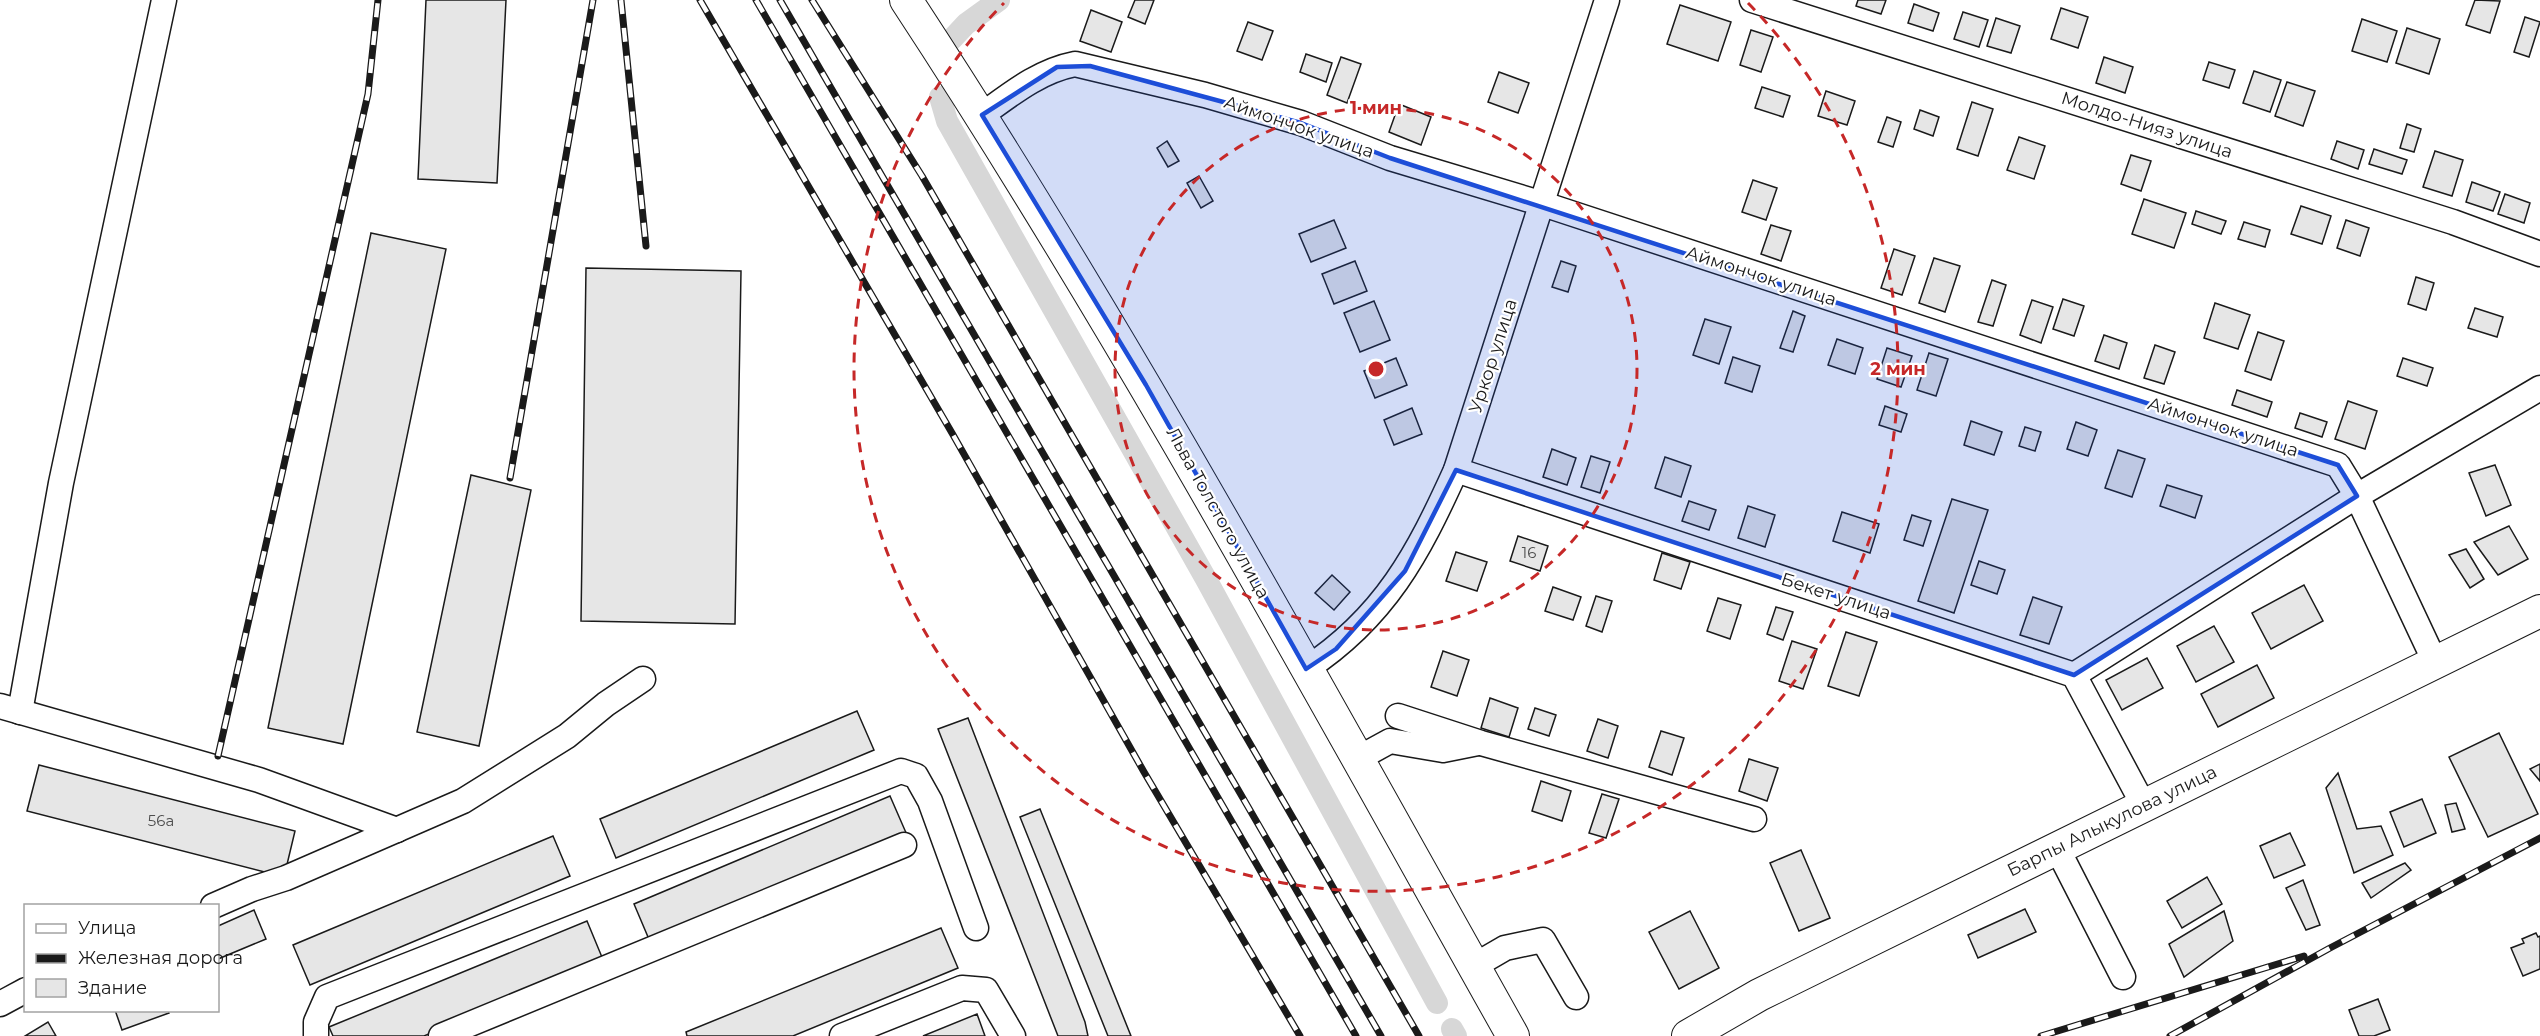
<svg xmlns="http://www.w3.org/2000/svg" width="2540" height="1036" font-family="Montserrat,sans-serif">
	<style>
		.lines { fill: none; stroke-linecap: round; stroke-linejoin: round }
		.canal { stroke: #d7d7d7; stroke-width: 22 }
		.building { fill: #e6e6e6; stroke: #1a1a1a; stroke-width: 1.5 }
		.minor-casing { stroke: #1a1a1a; stroke-width: 27 }
		.major-casing { stroke: #1a1a1a; stroke-width: 34 }
		.minor { stroke: #fff; stroke-width: 24 }
		.major { stroke: #fff; stroke-width: 32 }
		.rail-casing { stroke: #1a1a1a; stroke-width: 7 }
		.rail { stroke: #fff; stroke-width: 4.5; stroke-dasharray: 14; stroke-linecap: butt }
		.marked { fill: #1d4ed8; fill-opacity: 0.2; stroke: #1d4ed8; stroke-width: 4.5; stroke-linejoin: round }
		.ring { fill: none; stroke: #c62828; stroke-width: 3; stroke-dasharray: 10 8 }
		.labels { text-anchor: middle; stroke-width: 4.5; stroke-linejoin: round; paint-order: stroke }
		.number-label { font-size: 15px; fill: #4d4d4d }
		.street-label { font-size: 18px; fill: #1a1a1a; stroke: #fff }
		.centre { fill: #c62828; stroke: #fff; stroke-width: 3 }
		.ring-label { font-size: 18px; text-anchor: middle; font-weight: bold; fill: #c62828; stroke: #fff; stroke-width: 4.5; stroke-linejoin: round; paint-order: stroke }
	</style>
	<rect width="100%" height="100%" fill="#fff"/>
	<g class="lines">
		<g class="canal">
			<polyline points="952,39 966,24 999,0"/>
			<polyline points="940,97 947,121 1206,579 1437,1003"/>
			<polyline points="1452,1029 1456,1036"/>
		</g>
	</g>
	<g class="building">
		<polygon points="426,0 506,0 497,183 418,179"/>
		<polygon points="1135,0 1154,0 1145,24 1128,17"/>
		<polygon points="1858,0 1886,0 1881,14 1856,6"/>
		<polygon points="2475,0 2500,1 2490,33 2466,25"/>
		<polygon points="1914,4 1939,13 1933,31 1908,23"/>
		<polygon points="1680,5 1731,22 1718,61 1667,44"/>
		<polygon points="2061,8 2088,17 2078,48 2051,39"/>
		<polygon points="1091,10 1122,22 1111,52 1080,41"/>
		<polygon points="1963,12 1988,20 1979,47 1954,39"/>
		<polygon points="2525,17 2540,22 2529,57 2514,52"/>
		<polygon points="1996,18 2020,26 2011,53 1987,46"/>
		<polygon points="2362,19 2397,31 2387,62 2352,51"/>
		<polygon points="1248,22 1273,31 1262,60 1237,51"/>
		<polygon points="2407,28 2440,39 2429,74 2396,63"/>
		<polygon points="1751,30 1773,37 1761,72 1740,65"/>
		<polygon points="1306,54 1332,63 1326,82 1300,72"/>
		<polygon points="1341,57 1361,64 1347,103 1327,95"/>
		<polygon points="2104,57 2133,67 2125,93 2096,83"/>
		<polygon points="2209,62 2235,70 2229,88 2203,80"/>
		<polygon points="2254,71 2281,80 2270,112 2243,103"/>
		<polygon points="1499,72 1529,83 1518,113 1488,102"/>
		<polygon points="2287,82 2315,91 2303,126 2275,116"/>
		<polygon points="1762,87 1790,96 1783,117 1755,108"/>
		<polygon points="1826,91 1855,101 1847,125 1818,116"/>
		<polygon points="1972,102 1993,109 1978,156 1957,149"/>
		<polygon points="1399,104 1431,117 1421,145 1389,132"/>
		<polygon points="1920,110 1939,117 1933,136 1914,129"/>
		<polygon points="1887,117 1901,122 1893,147 1878,142"/>
		<polygon points="2407,124 2421,129 2414,152 2400,148"/>
		<polygon points="2019,137 2045,146 2034,179 2007,170"/>
		<polygon points="1167,141 1179,161 1168,167 1157,148"/>
		<polygon points="2337,141 2364,150 2358,169 2331,159"/>
		<polygon points="2374,149 2407,160 2402,174 2369,164"/>
		<polygon points="2435,151 2463,160 2452,196 2423,187"/>
		<polygon points="2131,155 2151,161 2141,191 2121,184"/>
		<polygon points="1199,176 1213,201 1201,208 1187,183"/>
		<polygon points="1753,180 1777,188 1766,220 1742,212"/>
		<polygon points="2472,182 2500,192 2493,211 2466,202"/>
		<polygon points="2505,194 2530,203 2524,223 2498,214"/>
		<polygon points="2144,199 2186,213 2174,248 2132,234"/>
		<polygon points="2301,206 2331,216 2322,244 2291,234"/>
		<polygon points="2196,211 2226,221 2221,234 2192,224"/>
		<polygon points="1334,220 1346,248 1311,262 1299,234"/>
		<polygon points="2346,220 2369,228 2360,256 2337,248"/>
		<polygon points="2244,222 2270,230 2265,247 2238,239"/>
		<polygon points="1771,225 1791,231 1781,261 1761,254"/>
		<polygon points="371,233 446,249 343,744 268,728"/>
		<polygon points="1894,249 1915,256 1902,295 1881,288"/>
		<polygon points="1934,258 1960,266 1945,312 1919,303"/>
		<polygon points="1355,261 1367,291 1334,304 1322,274"/>
		<polygon points="1561,261 1576,266 1568,292 1552,287"/>
		<polygon points="586,268 741,271 735,624 581,621"/>
		<polygon points="2416,277 2434,283 2426,310 2408,304"/>
		<polygon points="1992,280 2006,285 1993,326 1978,322"/>
		<polygon points="2063,299 2084,306 2074,336 2053,329"/>
		<polygon points="2032,300 2053,307 2041,343 2020,335"/>
		<polygon points="1374,301 1390,340 1360,352 1344,313"/>
		<polygon points="2215,303 2250,315 2238,349 2204,338"/>
		<polygon points="2475,308 2503,317 2497,337 2468,328"/>
		<polygon points="1793,311 1805,316 1793,352 1780,348"/>
		<polygon points="1705,319 1731,327 1719,364 1693,355"/>
		<polygon points="2258,332 2284,341 2271,380 2245,371"/>
		<polygon points="2104,335 2127,343 2119,369 2095,361"/>
		<polygon points="1837,339 1863,348 1855,374 1828,365"/>
		<polygon points="2155,345 2175,352 2164,384 2144,378"/>
		<polygon points="1887,348 1912,356 1901,387 1877,379"/>
		<polygon points="1929,353 1948,359 1936,396 1917,390"/>
		<polygon points="1733,357 1760,366 1752,392 1725,383"/>
		<polygon points="1396,358 1407,385 1375,398 1364,371"/>
		<polygon points="2403,358 2433,368 2427,386 2397,376"/>
		<polygon points="2237,390 2272,402 2267,417 2232,405"/>
		<polygon points="2348,401 2377,411 2365,449 2335,439"/>
		<polygon points="1885,406 1907,414 1901,432 1879,425"/>
		<polygon points="1412,408 1422,434 1394,445 1384,420"/>
		<polygon points="2300,413 2327,422 2322,437 2295,428"/>
		<polygon points="1971,421 2002,432 1994,455 1964,445"/>
		<polygon points="2076,422 2097,430 2088,456 2067,449"/>
		<polygon points="2025,427 2041,432 2035,451 2019,446"/>
		<polygon points="1552,449 1576,458 1567,485 1543,477"/>
		<polygon points="2118,450 2145,459 2132,497 2105,488"/>
		<polygon points="1591,456 1610,462 1600,493 1581,487"/>
		<polygon points="1665,457 1691,466 1681,497 1655,488"/>
		<polygon points="2495,465 2511,505 2486,516 2469,473"/>
		<polygon points="471,475 531,490 479,746 417,732"/>
		<polygon points="2167,485 2202,496 2195,518 2160,506"/>
		<polygon points="1952,499 1988,510 1954,613 1918,601"/>
		<polygon points="1689,501 1716,510 1709,530 1682,521"/>
		<polygon points="1748,506 1775,515 1765,547 1738,538"/>
		<polygon points="1842,512 1879,524 1870,553 1833,541"/>
		<polygon points="1912,515 1931,521 1923,546 1904,540"/>
		<polygon points="2509,526 2528,559 2498,575 2474,542"/>
		<polygon points="1518,536 1548,546 1540,571 1510,561"/>
		<polygon points="2466,549 2484,579 2470,588 2449,555"/>
		<polygon points="1456,552 1487,562 1477,591 1446,581"/>
		<polygon points="1662,553 1690,562 1681,589 1654,580"/>
		<polygon points="1979,561 2005,570 1997,594 1971,585"/>
		<polygon points="1332,575 1350,592 1334,610 1315,593"/>
		<polygon points="2304,585 2323,621 2271,649 2252,613"/>
		<polygon points="1553,587 1581,597 1573,620 1545,611"/>
		<polygon points="1596,596 1612,601 1602,632 1586,626"/>
		<polygon points="2033,597 2062,607 2049,644 2020,635"/>
		<polygon points="1718,598 1741,605 1730,639 1707,631"/>
		<polygon points="1776,607 1793,612 1783,640 1767,634"/>
		<polygon points="2214,626 2234,662 2196,682 2177,646"/>
		<polygon points="1846,632 1877,642 1859,696 1828,686"/>
		<polygon points="1792,641 1817,649 1803,689 1779,681"/>
		<polygon points="1443,651 1469,660 1457,696 1431,687"/>
		<polygon points="2147,658 2163,688 2122,710 2106,680"/>
		<polygon points="2257,665 2274,698 2218,727 2201,694"/>
		<polygon points="1490,698 1518,708 1509,737 1481,728"/>
		<polygon points="1535,708 1556,715 1549,736 1528,729"/>
		<polygon points="857,711 874,750 616,858 600,819"/>
		<polygon points="968,718 1085,1022 1088,1036 1058,1036 938,729"/>
		<polygon points="1598,719 1618,726 1608,758 1587,751"/>
		<polygon points="1661,731 1684,738 1672,775 1649,767"/>
		<polygon points="2499,733 2538,814 2488,837 2449,757"/>
		<polygon points="1749,759 1778,768 1767,801 1739,791"/>
		<polygon points="2540,764 2540,781 2530,769"/>
		<polygon points="39,765 295,831 284,877 27,811"/>
		<polygon points="2338,773 2357,829 2381,826 2393,855 2354,873 2326,788"/>
		<polygon points="1541,781 1571,791 1562,821 1532,811"/>
		<polygon points="1602,794 1619,799 1606,838 1589,833"/>
		<polygon points="890,796 907,835 651,944 634,904"/>
		<polygon points="2422,799 2436,833 2404,847 2390,812"/>
		<polygon points="2456,803 2465,829 2452,832 2445,805"/>
		<polygon points="1040,809 1131,1036 1108,1036 1020,817"/>
		<polygon points="2290,833 2305,865 2274,878 2260,846"/>
		<polygon points="553,836 570,876 310,985 293,945"/>
		<polygon points="1801,850 1830,918 1799,931 1770,863"/>
		<polygon points="2405,863 2411,870 2371,898 2362,883"/>
		<polygon points="2207,877 2222,904 2182,928 2167,901"/>
		<polygon points="2303,880 2320,925 2306,930 2286,888"/>
		<polygon points="2025,909 2036,932 1978,958 1968,935"/>
		<polygon points="254,910 266,939 218,959 218,926"/>
		<polygon points="1690,911 1719,968 1679,989 1649,932"/>
		<polygon points="2224,911 2233,941 2184,977 2169,944"/>
		<polygon points="587,921 604,962 424,1036 333,1036 329,1027"/>
		<polygon points="941,928 958,968 793,1036 687,1036 686,1032"/>
		<polygon points="2536,933 2538,937 2540,936 2540,969 2523,976 2511,948 2524,943 2522,939"/>
		<polygon points="2378,999 2390,1030 2374,1036 2359,1036 2349,1010"/>
		<polygon points="115,1010 168,1010 169,1013 122,1030"/>
		<polygon points="977,1014 985,1036 923,1036"/>
		<polygon points="48,1022 56,1036 25,1036"/>
	</g>
	<g class="lines">
		<defs>
			<g id="minor">
				<polyline points="1752,0 2453,222 2540,254"/>
				<path d="M982 115C1011 94 1039 71 1075 64L1205 95 1301 123 1390 158 1543 204 2338 465 2357 496 2435 662"/>
				<polyline points="1456,470 2074,675 2144,806"/>
				<path d="M1306 669C1385 617 1418 554 1456 470L1607 0"/>
				<polyline points="2074,675 2357,496 2540,388"/>
				<polyline points="0,706 259,780 397,830"/>
				<polyline points="20,712 61,483 164,0"/>
				<polyline points="1398,716 1481,743 1754,819"/>
				<polyline points="1357,759 1390,741 1443,750 1478,743"/>
				<polyline points="2057,848 2123,977"/>
				<polyline points="213,906 252,889 286,878 463,801 567,736 606,704 643,679"/>
				<polyline points="1474,966 1505,948 1543,940 1576,997"/>
				<polyline points="0,1004 26,990"/>
				<polyline points="316,1036 316,1022 327,997 901,771 916,776 930,801 976,928"/>
				<polyline points="441,1036 904,845"/>
				<polyline points="842,1036 962,988 986,990 1013,1036"/>
			</g>
			<g id="major">
				<path d="M906 0C1126 335 1317 687 1513 1036"/>
				<polyline points="1688,1036 1759,995 2540,611"/>
			</g>
		</defs>
		<use href="#minor" class="minor-casing"/>
		<use href="#major" class="major-casing"/>
		<use href="#minor" class="minor"/>
		<use href="#major" class="major"/>
		<defs>
			<g id="rail">
				<polyline points="621,0 646,246"/>
				<polyline points="700,0 952,433 1144,772 1300,1036"/>
				<polyline points="756,0 1356,1036"/>
				<polyline points="780,0 1381,1036"/>
				<polyline points="812,0 922,176 1419,1036"/>
				<polyline points="510,478 593,0"/>
				<polyline points="218,756 368,94 378,0"/>
				<polyline points="2041,1036 2304,956"/>
				<polyline points="2170,1036 2330,948 2540,838"/>
			</g>
		</defs>
		<use href="#rail" class="rail-casing"/>
		<use href="#rail" class="rail"/>
	</g>
	<path class="marked" d="M1090 66 1301 123 1390 158 2338 465 2357 496 2074 675 1456 470 1405 571 1336 649 1306 669 1146 385 982 115 1057 67Z"/>
	<g class="ring">
		<circle cx="1376" cy="369" r="261"/>
		<path d="M1748 3A522 522 0 1 1 1004 3"/>
	</g>
	<g class="labels">
		<g class="number-label">
			<text x="1529" y="558">16</text>
			<text x="161" y="826">56a</text>
		</g>
		<g class="street-label">
			<text transform="translate(2147 125) rotate(18)" y="6">Молдо-Нияз улица</text>
			<text transform="translate(1299 127) rotate(19)" y="6">Аймончок улица</text>
			<text transform="translate(1761 276) rotate(18)" y="6">Аймончок улица</text>
			<text transform="translate(1493 356) rotate(-72)" y="6">Уркор улица</text>
			<text transform="translate(2223 427) rotate(18)" y="6">Аймончок улица</text>
			<text transform="translate(1218 513) rotate(61)" y="6">Льва Толстого улица</text>
			<text transform="translate(1836 596) rotate(18)" y="6">Бекет улица</text>
			<text transform="translate(2112 821) rotate(-26)" y="6">Барпы Алыкулова улица</text>
		</g>
	</g>
	<circle cx="1376" cy="369" r="9" class="centre"/>
	<g class="ring-label">
		<text x="1376" y="114">1 мин</text>
		<text x="1898" y="375">2 мин</text>
	</g>
	<rect x="24" y="904" width="195" height="108" fill="#ffffff" stroke="#a3a3a3" stroke-width="1.5"/>
	<rect x="36" y="924" width="30" height="9" fill="#ffffff" stroke="#a3a3a3" stroke-width="1.5"/>
	<text x="78" y="934" font-size="18" fill="#1a1a1a">Улица</text>
	<rect x="36" y="954" width="30" height="9" fill="#1a1a1a" stroke="#a3a3a3" stroke-width="1.5"/>
	<text x="78" y="964" font-size="18" fill="#1a1a1a">Железная дорога</text>
	<rect x="36" y="979" width="30" height="18" fill="#e6e6e6" stroke="#a3a3a3" stroke-width="1.5"/>
	<text x="78" y="994" font-size="18" fill="#1a1a1a">Здание</text>
</svg>
